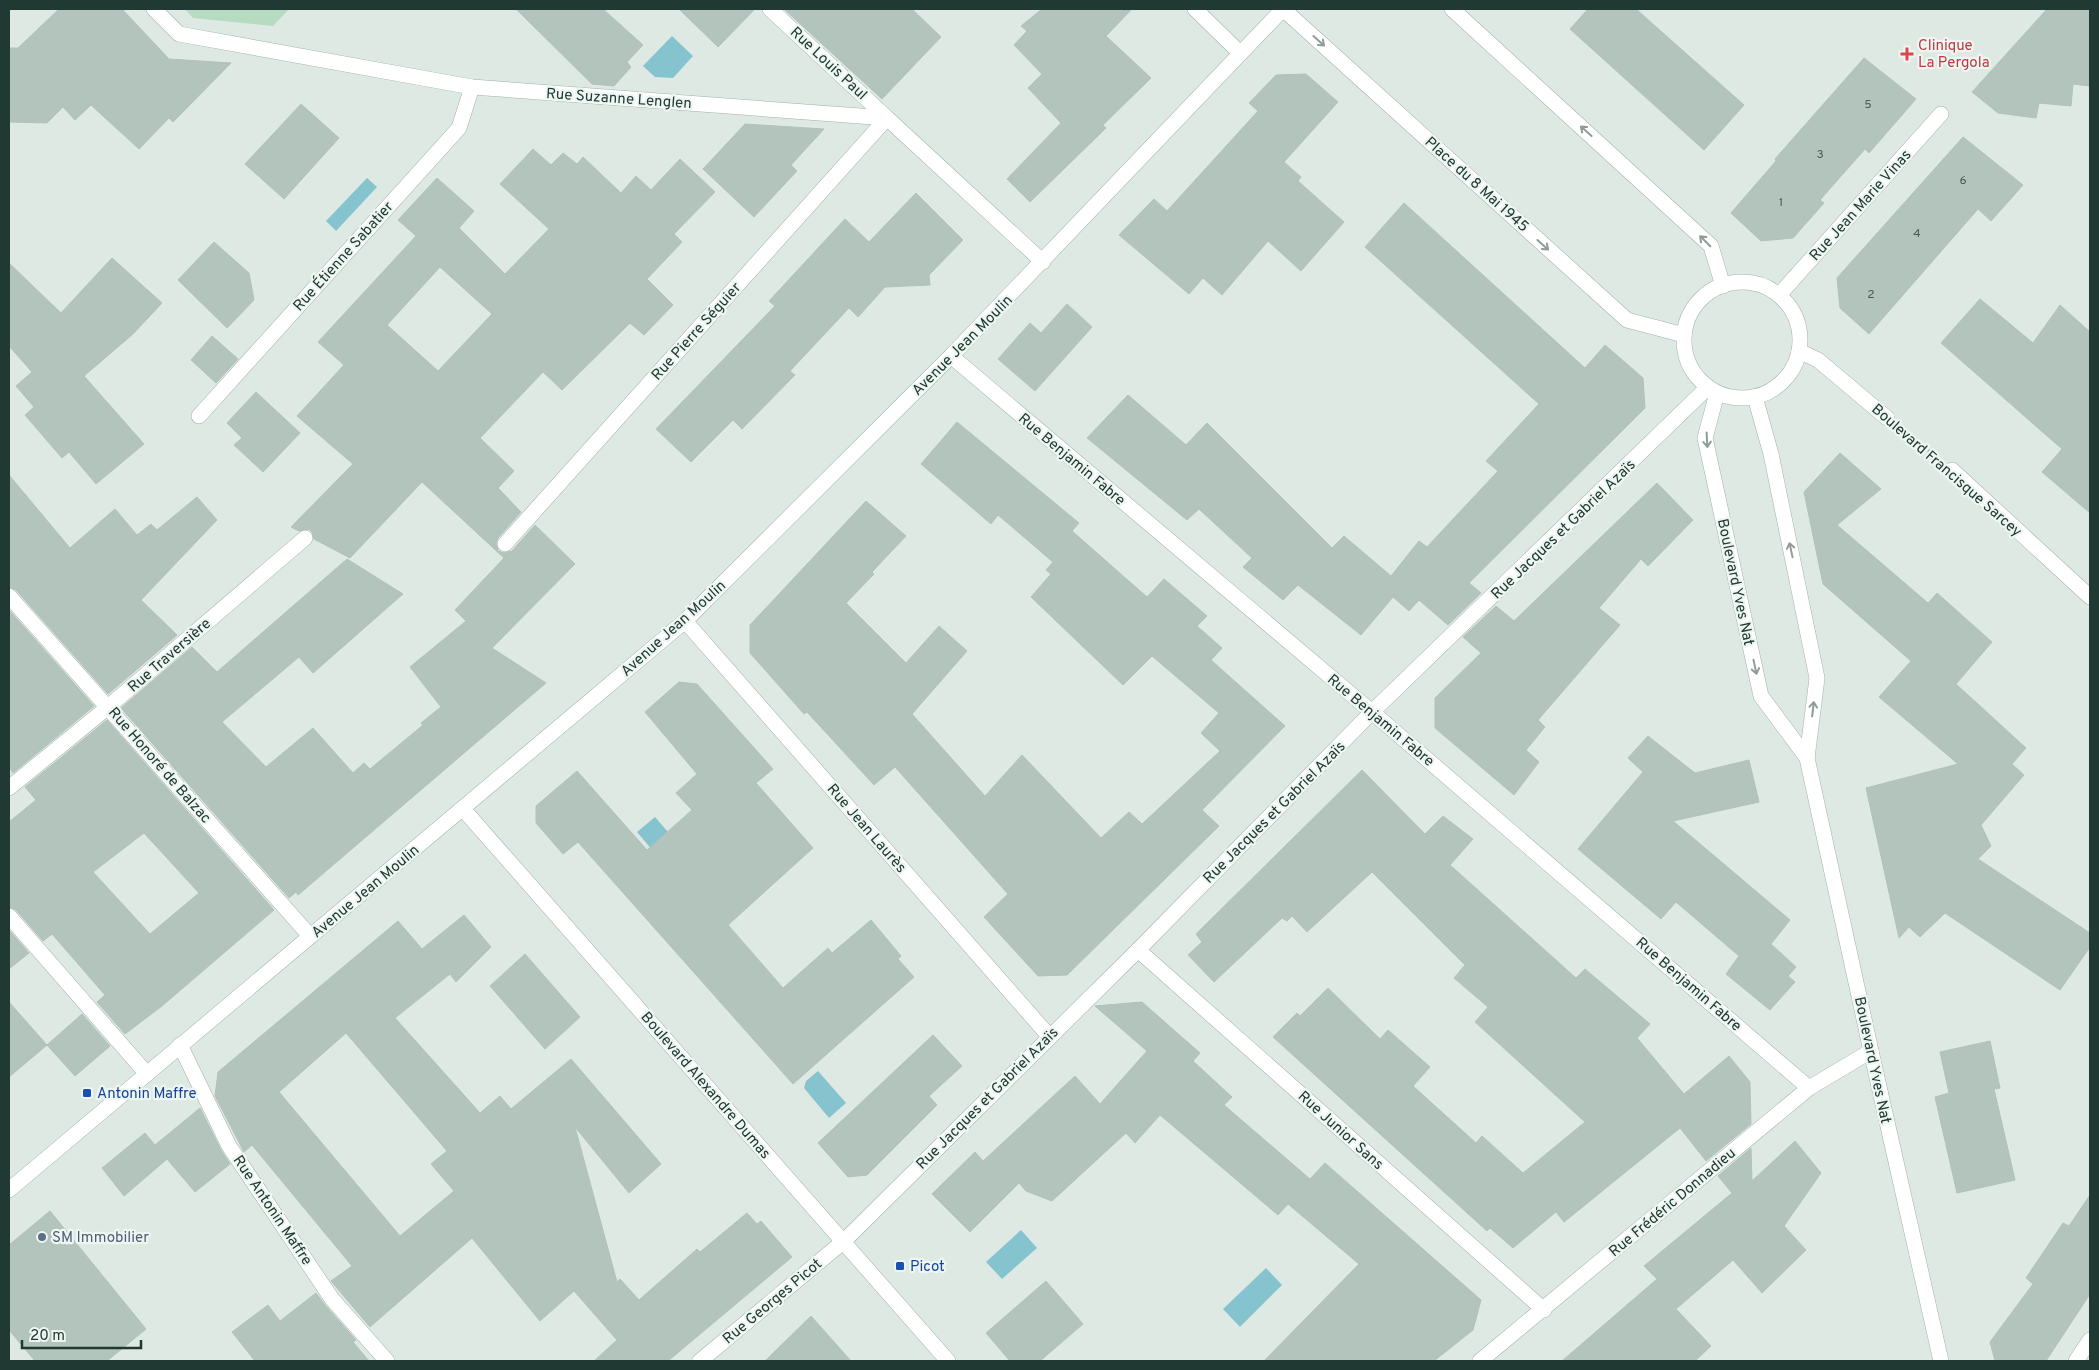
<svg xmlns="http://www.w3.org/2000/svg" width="2099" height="1370" font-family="Overpass,sans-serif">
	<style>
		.green { fill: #b6dbc0 }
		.water { fill: #85c4cf }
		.building { fill: #b3c4bd; stroke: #b0c3bb; fill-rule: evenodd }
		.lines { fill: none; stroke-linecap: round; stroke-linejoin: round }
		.street-casing { stroke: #a1b1ab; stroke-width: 16 }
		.secondary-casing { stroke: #9db5ac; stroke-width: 16 }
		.path { stroke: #7ead9e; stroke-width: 3; stroke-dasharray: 2.5 4; stroke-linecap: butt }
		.street { stroke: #fff; stroke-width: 15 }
		.secondary { stroke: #fff; stroke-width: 15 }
		.oneway { stroke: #909c98 }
		.health-dot { fill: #e0444e; stroke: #eef6f2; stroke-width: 2 }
		.transit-dot { fill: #1a4fb4; stroke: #eef6f2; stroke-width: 2 }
		.service-dot { fill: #5c6f8a; stroke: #eef6f2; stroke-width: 2 }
		.labels { text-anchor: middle; stroke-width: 4.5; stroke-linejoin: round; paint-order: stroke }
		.number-label { font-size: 12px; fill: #455c55 }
		.health-label { font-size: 15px; fill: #be3a42; stroke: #eef6f2; text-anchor: start }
		.street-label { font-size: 15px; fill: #203932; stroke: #eef6f2 }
		.transit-label { font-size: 15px; fill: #164399; stroke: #eef6f2; text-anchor: start }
		.service-label { font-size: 15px; fill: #4e5e75; stroke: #eef6f2; text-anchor: start }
	</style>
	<rect width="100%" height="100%" fill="#dee9e4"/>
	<polygon class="green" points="185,9 289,9 273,26 193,18"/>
	<g class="water">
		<polygon points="672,36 693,56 673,78 655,77 643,66"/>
		<polygon points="367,178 377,187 336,231 326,221"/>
		<polygon points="655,817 681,847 664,864 637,832"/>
		<polygon points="818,1071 846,1103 829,1118 804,1088 806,1081"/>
		<polygon points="1021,1230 1037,1248 1002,1279 986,1262"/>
		<polygon points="1266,1268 1282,1285 1240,1327 1223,1309"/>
	</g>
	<g class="building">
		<polygon points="59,9 122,9 169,59 231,63 173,122 169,118 139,149 91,105 75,120 63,107 47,123 9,122 9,48 18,48"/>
		<polygon points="516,9 603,9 643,45 627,62 631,67 614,86 592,84"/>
		<polygon points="679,9 755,9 718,47"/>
		<polygon points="784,9 912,9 941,37 882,99"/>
		<polygon points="1042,9 1132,9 1106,36 1151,78 1103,125 1106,128 1030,202 1007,179 1061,123 1028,88 1042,74 1014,45 1027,31 1021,26"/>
		<polygon points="1588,9 1636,9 1744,105 1704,150 1570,29"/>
		<polygon points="2047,9 2090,9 2090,86 2073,84 2071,106 2039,103 2036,118 1998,113 1972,92"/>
		<polygon points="1864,58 1916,99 1869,153 1865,149 1820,200 1824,203 1793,238 1761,241 1731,213 1776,161 1775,159"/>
		<polygon points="1306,74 1338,102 1284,162 1301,177 1298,181 1344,222 1301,271 1268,241 1222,295 1203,278 1189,294 1119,235 1154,199 1167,211 1258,111 1249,103 1276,75"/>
		<polygon points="301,104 339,138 284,199 245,164"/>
		<polygon points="745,124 824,129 791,165 797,171 754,217 703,169"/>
		<polygon points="1963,137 2023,185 1991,221 1978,209 1869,334 1840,308 1837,278"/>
		<path d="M533 149 551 165 563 153 577 164 583 157 621 193 636 176 651 190 680 159 715 192 674 234 682 242 647 279 673 305 644 335 630 323 562 390 543 372 480 438 514 471 498 488 521 512 498 538 496 543 498 551 504 553 512 551 535 525 575 564 492 648 546 683 298 895 296 892 289 898 121 708 192 647 217 672 347 559 403 594 313 673 299 657 222 722 266 767 313 728 353 773 364 763 370 769 423 725 421 723 441 707 410 667 466 621 455 610 504 558 422 482 350 558 314 539 312 532 309 529 299 531 291 527 353 464 297 416 344 365 318 342 416 236 398 220 437 178 474 211 459 228 505 274 549 229 500 184ZM440 267 492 314 438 371 387 325Z"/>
		<polygon points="916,193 963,240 929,275 930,285 885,287 858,317 849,308 790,371 795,375 742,429 733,420 691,462 656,429 775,306 769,301 845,219 869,242"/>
		<polygon points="1404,203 1585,368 1605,345 1643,378 1645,408 1469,583 1481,593 1448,625 1419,600 1409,611 1393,597 1361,635 1298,585 1283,600 1243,567 1252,558 1199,509 1187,520 1087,438 1128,395 1186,445 1207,423 1332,548 1344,536 1391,576 1419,541 1427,547 1498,471 1486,461 1539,404 1365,247"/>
		<polygon points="214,242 249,273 254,300 227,328 178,280"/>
		<polygon points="112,258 162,303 133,334 84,376 144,444 96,484 69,452 62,458 25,415 34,407 16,386 32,372 9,346 9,263 61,313"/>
		<polygon points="1980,299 2033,343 2060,305 2090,332 2090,513 2042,472 2062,449 1941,343"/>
		<polygon points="1067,304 1092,327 1035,391 998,359 1030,323 1041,333"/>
		<polygon points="212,336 238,359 216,383 191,360"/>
		<polygon points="256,392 300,433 263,472 234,445 242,438 227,423"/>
		<polygon points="957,422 1079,523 1072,531 1147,597 1164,579 1207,616 1197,626 1222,648 1211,660 1285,726 1202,810 1219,826 1067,975 1038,976 984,917 1008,894 895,767 874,785 807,712 804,714 750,653 750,625 866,501 906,536 872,572 874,574 846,603 906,663 939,626 967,651 912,714 985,796 1022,755 1101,838 1129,812 1142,824 1220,751 1201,733 1219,713 1152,656 1123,685 1031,597 1051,574 1046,570 1053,562 998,515 991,524 921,464"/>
		<polygon points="1840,453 1881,489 1837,525 1928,603 1937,593 1992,642 1956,684 2026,748 2012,764 2024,775 1981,825 1991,846 1978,859 2090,933 2090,947 2060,990 1945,913 1920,937 1909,927 1899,938 1866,788 1958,764 1879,697 1911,661 1823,584 1804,492"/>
		<polygon points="9,475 70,548 115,509 137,535 151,524 157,530 197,497 217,520 141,600 177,635 108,694 16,590 9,587"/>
		<polygon points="1657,483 1693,520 1648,566 1641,559 1599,608 1620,625 1538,720 1545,727 1526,750 1539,762 1514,795 1435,728 1435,698 1481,653 1463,637 1496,606 1514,621"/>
		<polygon points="9,610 94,706 13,773 9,767"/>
		<polygon points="679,682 697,684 773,769 756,783 813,848 728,925 783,988 828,948 832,953 871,920 901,956 898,959 914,977 793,1084 578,842 563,854 536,823 536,806 577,771 647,850 692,810 676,793 697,774 645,712"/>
		<path d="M107 720 274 910 162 1006 125 1034 97 1002 105 995 52 934 43 941 16 910 9 907V822L36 800 25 787ZM144 833 199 893 150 934 93 872Z"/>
		<polygon points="1648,736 1695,773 1749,760 1759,802 1673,821 1790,920 1771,944 1796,967 1788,976 1795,982 1770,1010 1726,974 1739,956 1676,902 1661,919 1578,849 1643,772 1628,758"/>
		<polygon points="1362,770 1425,834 1443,816 1473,839 1450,865 1576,978 1585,969 1650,1024 1637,1038 1684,1094 1729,1056 1750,1082 1751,1124 1706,1161 1680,1128 1564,1222 1556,1212 1513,1248 1490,1228 1487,1231 1273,1037 1297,1013 1300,1016 1328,988 1380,1039 1388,1030 1430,1067 1413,1086 1476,1143 1482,1136 1523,1173 1585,1122 1475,1022 1488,1007 1454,978 1465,965 1372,872 1307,932 1292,916 1287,921 1282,918 1214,982 1188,955 1202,942 1196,934"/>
		<path d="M464 915 491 947 456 982 450 974 395 1018 480 1113 500 1096 511 1109 571 1059 661 1164 629 1193 575 1127 617 1282 620 1279 639 1300 697 1249 700 1252 747 1213 757 1224 761 1221 792 1257 668 1361H594L617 1340 574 1291 540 1321 472 1238 370 1327 331 1281 352 1266 252 1145 244 1152 215 1096 218 1072 398 921 422 949ZM346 1033 447 1151 431 1164 454 1191 400 1236 279 1092Z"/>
		<polygon points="9,930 29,953 9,969"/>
		<polygon points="525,954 580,1017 545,1049 490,986"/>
		<polygon points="9,1002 47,1045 9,1077"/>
		<polygon points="1142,1002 1200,1053 1193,1061 1232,1097 1224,1105 1310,1179 1325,1163 1481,1300 1473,1330 1434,1361 1264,1361 1359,1264 1288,1204 1278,1215 1160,1115 1135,1143 1126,1133 1052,1201 1026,1191 1019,1183 970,1232 932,1194 975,1152 983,1161 1075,1076 1100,1104 1147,1051 1095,1006"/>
		<polygon points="82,1014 110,1046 75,1076 47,1045"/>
		<polygon points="933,1035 962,1066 929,1096 937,1105 867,1175 848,1177 818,1143"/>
		<polygon points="1990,1041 2000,1088 1994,1089 2015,1180 1957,1193 1935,1097 1949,1093 1940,1052"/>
		<polygon points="200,1108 221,1150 230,1164 195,1192 167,1159 124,1196 102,1168 145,1133 155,1145"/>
		<polygon points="1795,1141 1821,1173 1784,1226 1806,1250 1762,1293 1733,1260 1676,1309 1711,1346 1695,1361 1562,1361 1657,1279 1644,1266 1732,1193 1718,1176 1751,1148 1752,1181"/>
		<polygon points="2090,1195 2090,1294 2046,1361 1995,1361 1990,1342 2033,1284 2026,1278 2063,1223 2069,1226"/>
		<polygon points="50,1211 146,1329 107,1361 35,1361 9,1330 9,1245"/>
		<polygon points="1046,1281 1083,1324 1040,1361 1010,1361 986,1333"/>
		<polygon points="316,1293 325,1305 356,1340 353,1342 369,1361 255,1361 232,1332 268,1305 280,1321"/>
		<polygon points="811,1316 851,1361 765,1361"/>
	</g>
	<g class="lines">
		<defs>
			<g id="street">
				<polyline points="154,9 179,34 472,87 887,118 1043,262"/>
				<polyline points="1195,9 1240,53"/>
				<polyline points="1283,9 1627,320 1684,335"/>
				<polyline points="1452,9 1711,246 1723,286"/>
				<circle cx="1742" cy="340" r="58"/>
				<polyline points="1779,295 1941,114"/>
				<polyline points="1799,351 1818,360 1887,418"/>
				<polyline points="951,356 1372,712 1809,1088"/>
				<polyline points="1717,393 1705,438 1761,696 1807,758"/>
				<polyline points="1755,397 1771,454 1817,678 1807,758 1871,1051 1941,1361"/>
				<polyline points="199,416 459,128 472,87"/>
				<polyline points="1952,470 2090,597"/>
				<polyline points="505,544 887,118 770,9"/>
				<polyline points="9,596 310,936"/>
				<polyline points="685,621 1049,1036"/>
				<polyline points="9,788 108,707 305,538"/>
				<polyline points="463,809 948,1361"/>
				<polyline points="9,916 147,1074"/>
				<polyline points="1138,950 1544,1310"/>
				<polyline points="180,1045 229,1146 332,1299 387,1361"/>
				<polyline points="700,1361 844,1241 1138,950 1372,712 1707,388"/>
				<polyline points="1480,1361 1809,1088 1871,1051"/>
				<polyline points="2076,1361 2090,1340"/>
			</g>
			<polyline id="secondary" points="9,1190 685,621 951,356 1283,9"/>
		</defs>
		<use href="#street" class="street-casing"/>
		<use href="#secondary" class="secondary-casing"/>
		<polyline class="path" points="1908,434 1930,452"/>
		<use href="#street" class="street"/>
		<use href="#secondary" class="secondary"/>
	</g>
	<defs><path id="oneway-shaft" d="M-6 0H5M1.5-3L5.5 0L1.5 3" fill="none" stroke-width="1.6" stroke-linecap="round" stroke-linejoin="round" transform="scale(1.25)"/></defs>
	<g class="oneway">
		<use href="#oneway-shaft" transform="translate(1319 41) rotate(42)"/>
		<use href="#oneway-shaft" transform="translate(1586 131) rotate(-138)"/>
		<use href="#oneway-shaft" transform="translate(1705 241) rotate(-135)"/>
		<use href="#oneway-shaft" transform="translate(1543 245) rotate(42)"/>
		<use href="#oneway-shaft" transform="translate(1707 440) rotate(87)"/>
		<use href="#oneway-shaft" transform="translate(1791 550) rotate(-102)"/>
		<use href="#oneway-shaft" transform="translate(1755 667) rotate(78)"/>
		<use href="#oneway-shaft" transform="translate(1813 709) rotate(-83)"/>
	</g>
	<path class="health-dot" d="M1904.5 46.5h5v5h5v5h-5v5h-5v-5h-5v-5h5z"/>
	<g class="transit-dot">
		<rect x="82" y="1088" width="10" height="10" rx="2.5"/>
		<rect x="895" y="1261" width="10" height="10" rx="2.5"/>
	</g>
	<circle class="service-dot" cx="42" cy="1237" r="5"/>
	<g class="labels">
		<g class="number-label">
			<text x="1868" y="108">5</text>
			<text x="1820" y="158">3</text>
			<text x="1963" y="184">6</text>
			<text x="1781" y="206">1</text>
			<text x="1917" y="237">4</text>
			<text x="1871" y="298">2</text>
		</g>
		<g class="health-label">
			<text x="1918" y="50">Clinique<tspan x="1918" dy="17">La Pergola</tspan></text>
		</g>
		<g class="street-label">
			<text transform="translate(829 63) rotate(43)" y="5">Rue Louis Paul</text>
			<text transform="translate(619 98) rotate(4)" y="5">Rue Suzanne Lenglen</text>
			<text transform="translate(1477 184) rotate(42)" y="5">Place du 8 Mai 1945</text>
			<text transform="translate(1860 205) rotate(-48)" y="5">Rue Jean Marie Vinas</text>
			<text transform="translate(343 256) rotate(-48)" y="5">Rue Étienne Sabatier</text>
			<text transform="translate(696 331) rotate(-48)" y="5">Rue Pierre Séguier</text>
			<text transform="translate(962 345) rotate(-45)" y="5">Avenue Jean Moulin</text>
			<text transform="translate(1072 459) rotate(40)" y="5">Rue Benjamin Fabre</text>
			<text transform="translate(1947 470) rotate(41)" y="5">Boulevard Francisque Sarcey</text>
			<text transform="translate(1563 529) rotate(-44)" y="5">Rue Jacques et Gabriel Azaïs</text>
			<text transform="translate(1736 582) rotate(78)" y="5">Boulevard Yves Nat</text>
			<text transform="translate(673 628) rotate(-42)" y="5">Avenue Jean Moulin</text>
			<text transform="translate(169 655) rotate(-41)" y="5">Rue Traversière</text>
			<text transform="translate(1381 720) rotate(40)" y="5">Rue Benjamin Fabre</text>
			<text transform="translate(160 765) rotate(49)" y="5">Rue Honoré de Balzac</text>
			<text transform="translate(1274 812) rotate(-45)" y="5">Rue Jacques et Gabriel Azaïs</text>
			<text transform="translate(867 828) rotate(49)" y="5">Rue Jean Laurès</text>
			<text transform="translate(365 891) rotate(-40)" y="5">Avenue Jean Moulin</text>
			<text transform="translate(1689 984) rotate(41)" y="5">Rue Benjamin Fabre</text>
			<text transform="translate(1873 1060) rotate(78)" y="5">Boulevard Yves Nat</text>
			<text transform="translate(706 1085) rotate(49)" y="5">Boulevard Alexandre Dumas</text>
			<text transform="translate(987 1098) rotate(-45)" y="5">Rue Jacques et Gabriel Azaïs</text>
			<text transform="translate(1341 1130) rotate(42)" y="5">Rue Junior Sans</text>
			<text transform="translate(1672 1202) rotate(-40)" y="5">Rue Frédéric Donnadieu</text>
			<text transform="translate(273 1210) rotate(56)" y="5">Rue Antonin Maffre</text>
			<text transform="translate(772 1301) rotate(-40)" y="5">Rue Georges Picot</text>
		</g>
		<g class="transit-label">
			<text x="97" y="1098">Antonin Maffre</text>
			<text x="910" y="1271">Picot</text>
		</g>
		<g class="service-label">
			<text x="52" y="1242">SM Immobilier</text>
		</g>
	</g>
	<rect width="2099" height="1370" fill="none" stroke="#203932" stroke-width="20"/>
	<path d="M22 1340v8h119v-8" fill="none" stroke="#203932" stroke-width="2.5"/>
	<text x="30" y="1340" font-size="15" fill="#203932" stroke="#eef6f2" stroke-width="4" paint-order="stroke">20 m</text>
</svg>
